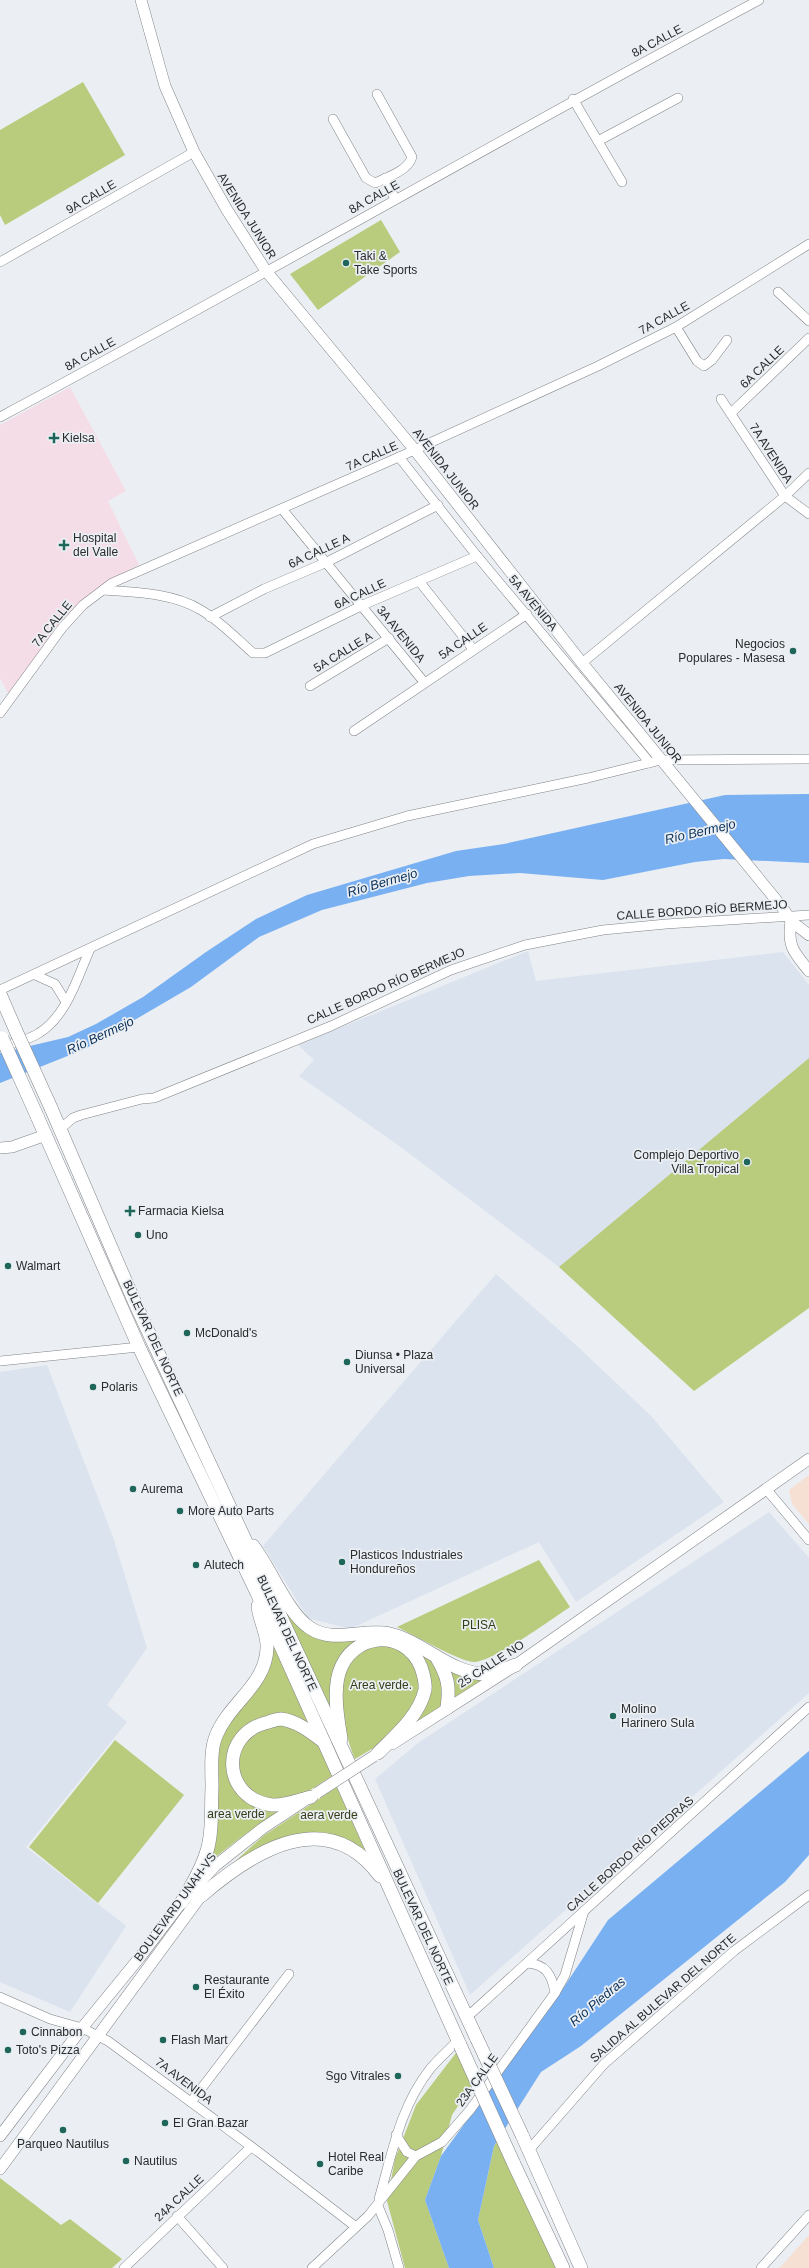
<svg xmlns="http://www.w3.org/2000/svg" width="809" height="2268" font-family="Arial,sans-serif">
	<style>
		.commercial { fill: #f6e0d3 }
		.built { fill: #dbe3ee }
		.medical { fill: #f5dde7 }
		.green { fill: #b9cb7c }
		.water { fill: #79b0f2 }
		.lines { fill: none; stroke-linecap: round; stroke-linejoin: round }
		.minor-casing { stroke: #808387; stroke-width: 10 }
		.major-casing { stroke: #808387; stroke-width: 12 }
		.highway-casing { stroke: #808387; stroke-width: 14 }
		.minor { stroke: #fff; stroke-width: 9 }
		.major { stroke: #fff; stroke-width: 11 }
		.highway { stroke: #fff; stroke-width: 13 }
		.major-bridge-casing { stroke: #808387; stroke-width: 12; stroke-linecap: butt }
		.highway-bridge-casing { stroke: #808387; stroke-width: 14; stroke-linecap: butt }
		.major-bridge { stroke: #fff; stroke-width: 11 }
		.highway-bridge { stroke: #fff; stroke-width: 13 }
		.poi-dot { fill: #1f665a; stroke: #ebeff3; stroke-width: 1.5 }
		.labels { text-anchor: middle; stroke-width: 3.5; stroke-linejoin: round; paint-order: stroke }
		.street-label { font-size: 12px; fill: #2a2b2c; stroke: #ebeff3 }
		.poi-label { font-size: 12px; fill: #2a2b2c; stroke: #ebeff3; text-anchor: start }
		.park-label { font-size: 12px; fill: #343c18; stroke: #ebeff3 }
		.water-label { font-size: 13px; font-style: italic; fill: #083059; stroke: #ebeff3 }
	</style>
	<rect width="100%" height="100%" fill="#ebeff3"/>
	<g class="commercial">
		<polygon points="809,1475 809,1524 792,1504 789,1490"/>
		<polygon points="809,2235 809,2268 779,2268 785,2262"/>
	</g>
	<g class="built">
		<polygon points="528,951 536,981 783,952 809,985 809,1058 559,1267 398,1145 299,1076 314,1060 298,1045"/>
		<polygon points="496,1274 575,1344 651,1416 724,1502 576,1602 539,1542 350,1629 308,1618 263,1546"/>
		<polygon points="47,1365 113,1537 147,1648 107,1705 127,1722 26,1847 126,1926 70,2012 0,1982 0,1372"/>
		<polygon points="769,1512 809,1558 809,1693 470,1995 375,1779 418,1743"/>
	</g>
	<polygon class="medical" points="70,387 126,491 108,501 139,565 104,583 61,624 9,695 0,678 0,425"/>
	<g class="green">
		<polygon points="83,82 125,155 5,225 0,215 0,130"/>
		<polygon points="381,220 400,252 318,310 290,274"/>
		<polygon points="809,1058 809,1308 694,1391 559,1267"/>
		<path d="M539 1560 570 1607C550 1620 496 1660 475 1662 462 1663 412 1634 397 1627Z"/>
		<polygon points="264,1569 309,1632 367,1637 340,1660 335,1718"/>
		<path d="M265 1625 311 1727 306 1724 245 1727 234 1785 283 1808C257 1825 232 1844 207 1864L217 1751 222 1733 260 1683Z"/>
		<path d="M391 1644 414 1662 421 1688 414 1707 382 1743 355 1759C344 1734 329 1666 361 1650 368 1645 383 1646 391 1644Z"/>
		<path d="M410 1645C441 1666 444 1666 444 1704L409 1727 427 1695Z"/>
		<polygon points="445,1665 485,1678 452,1699"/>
		<path d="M280 1724 298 1729 319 1744 332 1776 301 1796 272 1800 250 1791 235 1767C242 1735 251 1734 280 1724Z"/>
		<polygon points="115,1740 184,1795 98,1903 29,1847"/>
		<polygon points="337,1787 367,1855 326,1835 230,1866 263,1836"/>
		<polygon points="459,2049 473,2083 452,2115 441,2156 425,2200 449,2268 405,2268 387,2201 395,2159 416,2105"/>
		<polygon points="499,2138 557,2268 494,2268 478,2220 494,2146"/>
		<polygon points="0,2178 61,2225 70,2219 122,2259 112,2268 0,2268"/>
	</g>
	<g class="water">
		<polygon points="809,794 809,863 724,859 695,862 603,880 520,873 469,876 427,883 322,910 259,937 191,987 85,1049 0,1083 0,1053 68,1037 96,1024 143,997 206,952 256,919 307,895 456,851 504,844 725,795"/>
		<polygon points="809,1751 809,1855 785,1882 581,2046 541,2072 494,2146 478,2220 494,2268 449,2268 425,2200 441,2156 564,1987 608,1920"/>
	</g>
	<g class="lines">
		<defs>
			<g id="minor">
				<polyline points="573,99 622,182"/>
				<path d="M333 119 366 178 375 183C387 177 408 171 412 157L377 94"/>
				<polyline points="598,141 678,98"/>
				<polyline points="385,178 395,199"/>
				<polyline points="0,262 194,152"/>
				<polyline points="778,292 809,321"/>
				<polyline points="676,327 697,361 704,366 712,360 727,340"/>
				<polyline points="721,399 785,496 809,514"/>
				<polyline points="731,413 809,338"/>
				<path d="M0 417C255 281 505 136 759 0"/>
				<polyline points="399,457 477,556 650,763"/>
				<polyline points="282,509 424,682"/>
				<polyline points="419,581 473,649"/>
				<path d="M103 590C135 592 173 593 201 610 220 621 237 639 253 653H265L363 605 477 556"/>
				<polyline points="210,617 264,589 327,562 438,505"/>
				<polyline points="582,663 785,496 809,473"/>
				<polyline points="310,686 389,638"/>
				<polyline points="0,713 62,628 83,605 112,583 399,457 598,366 676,327 809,244"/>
				<polyline points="354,731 527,614"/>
				<polyline points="35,975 55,984 66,1002"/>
				<polyline points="0,990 313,844 407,816 588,778 661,760 809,759"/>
				<path d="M1 1047C13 1043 29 1040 39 1033 67 1016 78 976 90 949"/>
				<polyline points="60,1129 73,1118 81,1115 142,1099 154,1098 331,1026 451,970 525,945 603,930 666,924 809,915"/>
				<polyline points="0,1361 139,1347"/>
				<polyline points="767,1490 809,1540"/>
				<polyline points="555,1993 565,1975 584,1911"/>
				<polyline points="0,1997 50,2019 82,2028 108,2041 260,2153 356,2227"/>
				<polyline points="466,2018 809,1707"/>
				<polyline points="191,2102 289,1974"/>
				<polyline points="396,2135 407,2152 416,2156"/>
				<polyline points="529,2150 604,2064 734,1951 809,1895"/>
				<path d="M379 2199C392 2154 400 2107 430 2069 438 2059 449 2050 458 2040"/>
				<polyline points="378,2206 388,2230 399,2268"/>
				<polyline points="177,2216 223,2268"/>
				<polyline points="124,2268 251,2147"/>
				<path d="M312 2268 368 2216 416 2156 442 2142 470 2110 555 1993C552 1975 546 1964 527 1963"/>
				<polyline points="761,2268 809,2215"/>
			</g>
			<g id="major">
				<polyline points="141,0 165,86 194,152 227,210 266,271 414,449 582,663 782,907 791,921 809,935"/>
				<path d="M791 921C787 947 794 952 809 971"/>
				<polyline points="0,1148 12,1147 46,1135"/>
				<polyline points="392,1744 516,1665 809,1459"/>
				<polyline points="0,2136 82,2028 140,1957 181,1903 215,1866 263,1828 304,1801"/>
				<polyline points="0,2169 206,1889"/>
			</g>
			<g id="highway">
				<polyline points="0,994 16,1031"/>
				<polyline points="51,1108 135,1303 477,2039"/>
				<polyline points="37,1116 139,1347 257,1593 460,2045"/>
				<path d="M253 1546C271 1569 287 1613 310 1628 334 1644 364 1628 390 1634 424 1642 451 1675 487 1674 496 1673 507 1668 516 1665"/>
				<path d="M437 1658C448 1677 450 1686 447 1708"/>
				<path d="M341 1739C338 1719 333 1694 339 1673 351 1633 404 1627 421 1667 423 1673 426 1683 425 1690 419 1716 396 1735 378 1753"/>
				<path d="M311 1797C299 1800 284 1806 272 1805 222 1799 218 1733 269 1722 272 1721 277 1719 281 1719 297 1721 311 1732 324 1742"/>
				<path d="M201 1896C253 1851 327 1804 380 1876"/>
				<path d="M181 1903C191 1887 200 1872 206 1854 213 1834 211 1809 212 1787 212 1771 210 1751 216 1736 229 1703 266 1685 267 1648 268 1634 259 1620 258 1606"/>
				<polyline points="522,2135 581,2268"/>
				<polyline points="513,2162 563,2268"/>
			</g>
		</defs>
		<use href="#minor" class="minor-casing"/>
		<use href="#major" class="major-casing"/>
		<use href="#highway" class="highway-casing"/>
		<use href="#minor" class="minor"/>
		<use href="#major" class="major"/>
		<use href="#highway" class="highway"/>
		<defs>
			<polyline id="major-bridge" points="317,1793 374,1756"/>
			<g id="highway-bridge">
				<polyline points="16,1031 51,1108"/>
				<polyline points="2,1038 37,1116"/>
				<polyline points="477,2039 522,2135"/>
				<polyline points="460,2045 513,2162"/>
			</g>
		</defs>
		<use href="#major-bridge" class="major-bridge-casing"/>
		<use href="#highway-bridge" class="highway-bridge-casing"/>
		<use href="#major-bridge" class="major-bridge"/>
		<use href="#highway-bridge" class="highway-bridge"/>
	</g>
	<g class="poi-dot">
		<circle cx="346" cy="263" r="4"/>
		<path d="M52 432h4v4h4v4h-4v4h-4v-4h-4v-4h4z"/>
		<path d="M62 539h4v4h4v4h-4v4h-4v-4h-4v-4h4z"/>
		<circle cx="793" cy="651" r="4"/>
		<circle cx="747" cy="1162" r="4"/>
		<path d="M128 1205h4v4h4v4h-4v4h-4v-4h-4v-4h4z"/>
		<circle cx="138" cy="1235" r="4"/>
		<circle cx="8" cy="1266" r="4"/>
		<circle cx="187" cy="1333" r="4"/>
		<circle cx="347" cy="1362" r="4"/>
		<circle cx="93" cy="1387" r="4"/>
		<circle cx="133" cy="1489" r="4"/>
		<circle cx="180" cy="1511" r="4"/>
		<circle cx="342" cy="1562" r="4"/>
		<circle cx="196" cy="1565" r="4"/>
		<circle cx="613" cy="1716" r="4"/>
		<circle cx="196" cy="1987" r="4"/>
		<circle cx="23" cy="2032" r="4"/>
		<circle cx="163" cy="2040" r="4"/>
		<circle cx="8" cy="2050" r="4"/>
		<circle cx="398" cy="2076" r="4"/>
		<circle cx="165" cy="2123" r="4"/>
		<circle cx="63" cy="2130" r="4"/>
		<circle cx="126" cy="2161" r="4"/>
		<circle cx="320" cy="2164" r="4"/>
	</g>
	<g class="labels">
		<g class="street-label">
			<text transform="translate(657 41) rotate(-28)" y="4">8A CALLE</text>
			<text transform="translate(91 197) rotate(-30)" y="4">9A CALLE</text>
			<text transform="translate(374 197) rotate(-29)" y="4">8A CALLE</text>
			<text transform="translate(247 216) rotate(58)" y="4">AVENIDA JUNIOR</text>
			<text transform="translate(664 318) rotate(-29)" y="4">7A CALLE</text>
			<text transform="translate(90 354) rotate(-29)" y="4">8A CALLE</text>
			<text transform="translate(762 367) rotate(-44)" y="4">6A CALLE</text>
			<text transform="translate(771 453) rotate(57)" y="4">7A AVENIDA</text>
			<text transform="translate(372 456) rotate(-24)" y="4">7A CALLE</text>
			<text transform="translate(446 469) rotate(52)" y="4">AVENIDA JUNIOR</text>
			<text transform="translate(319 551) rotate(-25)" y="4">6A CALLE A</text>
			<text transform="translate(360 594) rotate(-25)" y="4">6A CALLE</text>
			<text transform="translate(533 603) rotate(50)" y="4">5A AVENIDA</text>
			<text transform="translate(52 624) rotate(-51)" y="4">7A CALLE</text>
			<text transform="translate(401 634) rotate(51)" y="4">3A AVENIDA</text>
			<text transform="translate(463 641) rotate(-34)" y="4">5A CALLE</text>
			<text transform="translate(343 652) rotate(-31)" y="4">5A CALLE A</text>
			<text transform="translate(648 723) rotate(51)" y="4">AVENIDA JUNIOR</text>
			<text transform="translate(702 910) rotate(-4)" y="4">CALLE BORDO RÍO BERMEJO</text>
			<text transform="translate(386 986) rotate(-24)" y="4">CALLE BORDO RÍO BERMEJO</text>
			<text transform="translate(153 1338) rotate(65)" y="4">BULEVAR DEL NORTE</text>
			<text transform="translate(287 1633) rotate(65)" y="4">BULEVAR DEL NORTE</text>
			<text transform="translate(491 1664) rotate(-33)" y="4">25 CALLE NO</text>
			<text transform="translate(630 1854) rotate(-42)" y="4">CALLE BORDO RÍO PIEDRAS</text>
			<text transform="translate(175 1907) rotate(-54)" y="4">BOULEVARD UNAH-VS</text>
			<text transform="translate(423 1927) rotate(65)" y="4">BULEVAR DEL NORTE</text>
			<text transform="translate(663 1998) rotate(-41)" y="4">SALIDA AL BULEVAR DEL NORTE</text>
			<text transform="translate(477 2080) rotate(-54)" y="4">23A CALLE</text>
			<text transform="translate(184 2081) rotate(37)" y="4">7A AVENIDA</text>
			<text transform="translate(179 2198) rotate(-43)" y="4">24A CALLE</text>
		</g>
		<g class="poi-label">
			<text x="354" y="260">Taki &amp;<tspan x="354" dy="14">Take Sports</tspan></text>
			<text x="62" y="442">Kielsa</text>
			<text x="73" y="542">Hospital<tspan x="73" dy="14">del Valle</tspan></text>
			<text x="785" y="648" text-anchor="end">Negocios<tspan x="785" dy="14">Populares - Masesa</tspan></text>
			<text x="739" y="1159" text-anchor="end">Complejo Deportivo<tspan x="739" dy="14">Villa Tropical</tspan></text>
			<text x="138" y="1215">Farmacia Kielsa</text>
			<text x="146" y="1239">Uno</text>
			<text x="16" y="1270">Walmart</text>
			<text x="195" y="1337">McDonald's</text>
			<text x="355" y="1359">Diunsa • Plaza<tspan x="355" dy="14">Universal</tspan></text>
			<text x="101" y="1391">Polaris</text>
			<text x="141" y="1493">Aurema</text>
			<text x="188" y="1515">More Auto Parts</text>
			<text x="350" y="1559">Plasticos Industriales<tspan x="350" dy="14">Hondureños</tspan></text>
			<text x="204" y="1569">Alutech</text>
			<text x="621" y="1713">Molino<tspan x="621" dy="14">Harinero Sula</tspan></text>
			<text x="204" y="1984">Restaurante<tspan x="204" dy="14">El Éxito</tspan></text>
			<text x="31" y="2036">Cinnabon</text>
			<text x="171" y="2044">Flash Mart</text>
			<text x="16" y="2054">Toto's Pizza</text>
			<text x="390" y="2080" text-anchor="end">Sgo Vitrales</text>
			<text x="173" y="2127">El Gran Bazar</text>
			<text x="63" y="2148" text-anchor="middle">Parqueo Nautilus</text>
			<text x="328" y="2161">Hotel Real<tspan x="328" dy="14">Caribe</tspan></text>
			<text x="134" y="2165">Nautilus</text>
		</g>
		<g class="park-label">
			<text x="479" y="1629">PLISA</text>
			<text x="381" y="1689">Area verde.</text>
			<text x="236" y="1818">area verde</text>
			<text x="329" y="1819">aera verde</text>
		</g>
		<g class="water-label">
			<text transform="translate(700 831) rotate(-13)" y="5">Río Bermejo</text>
			<text transform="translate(382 882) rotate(-16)" y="5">Río Bermejo</text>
			<text transform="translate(100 1035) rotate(-25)" y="5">Río Bermejo</text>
			<text transform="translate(597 2001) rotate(-40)" y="5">Río Piedras</text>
		</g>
	</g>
</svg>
